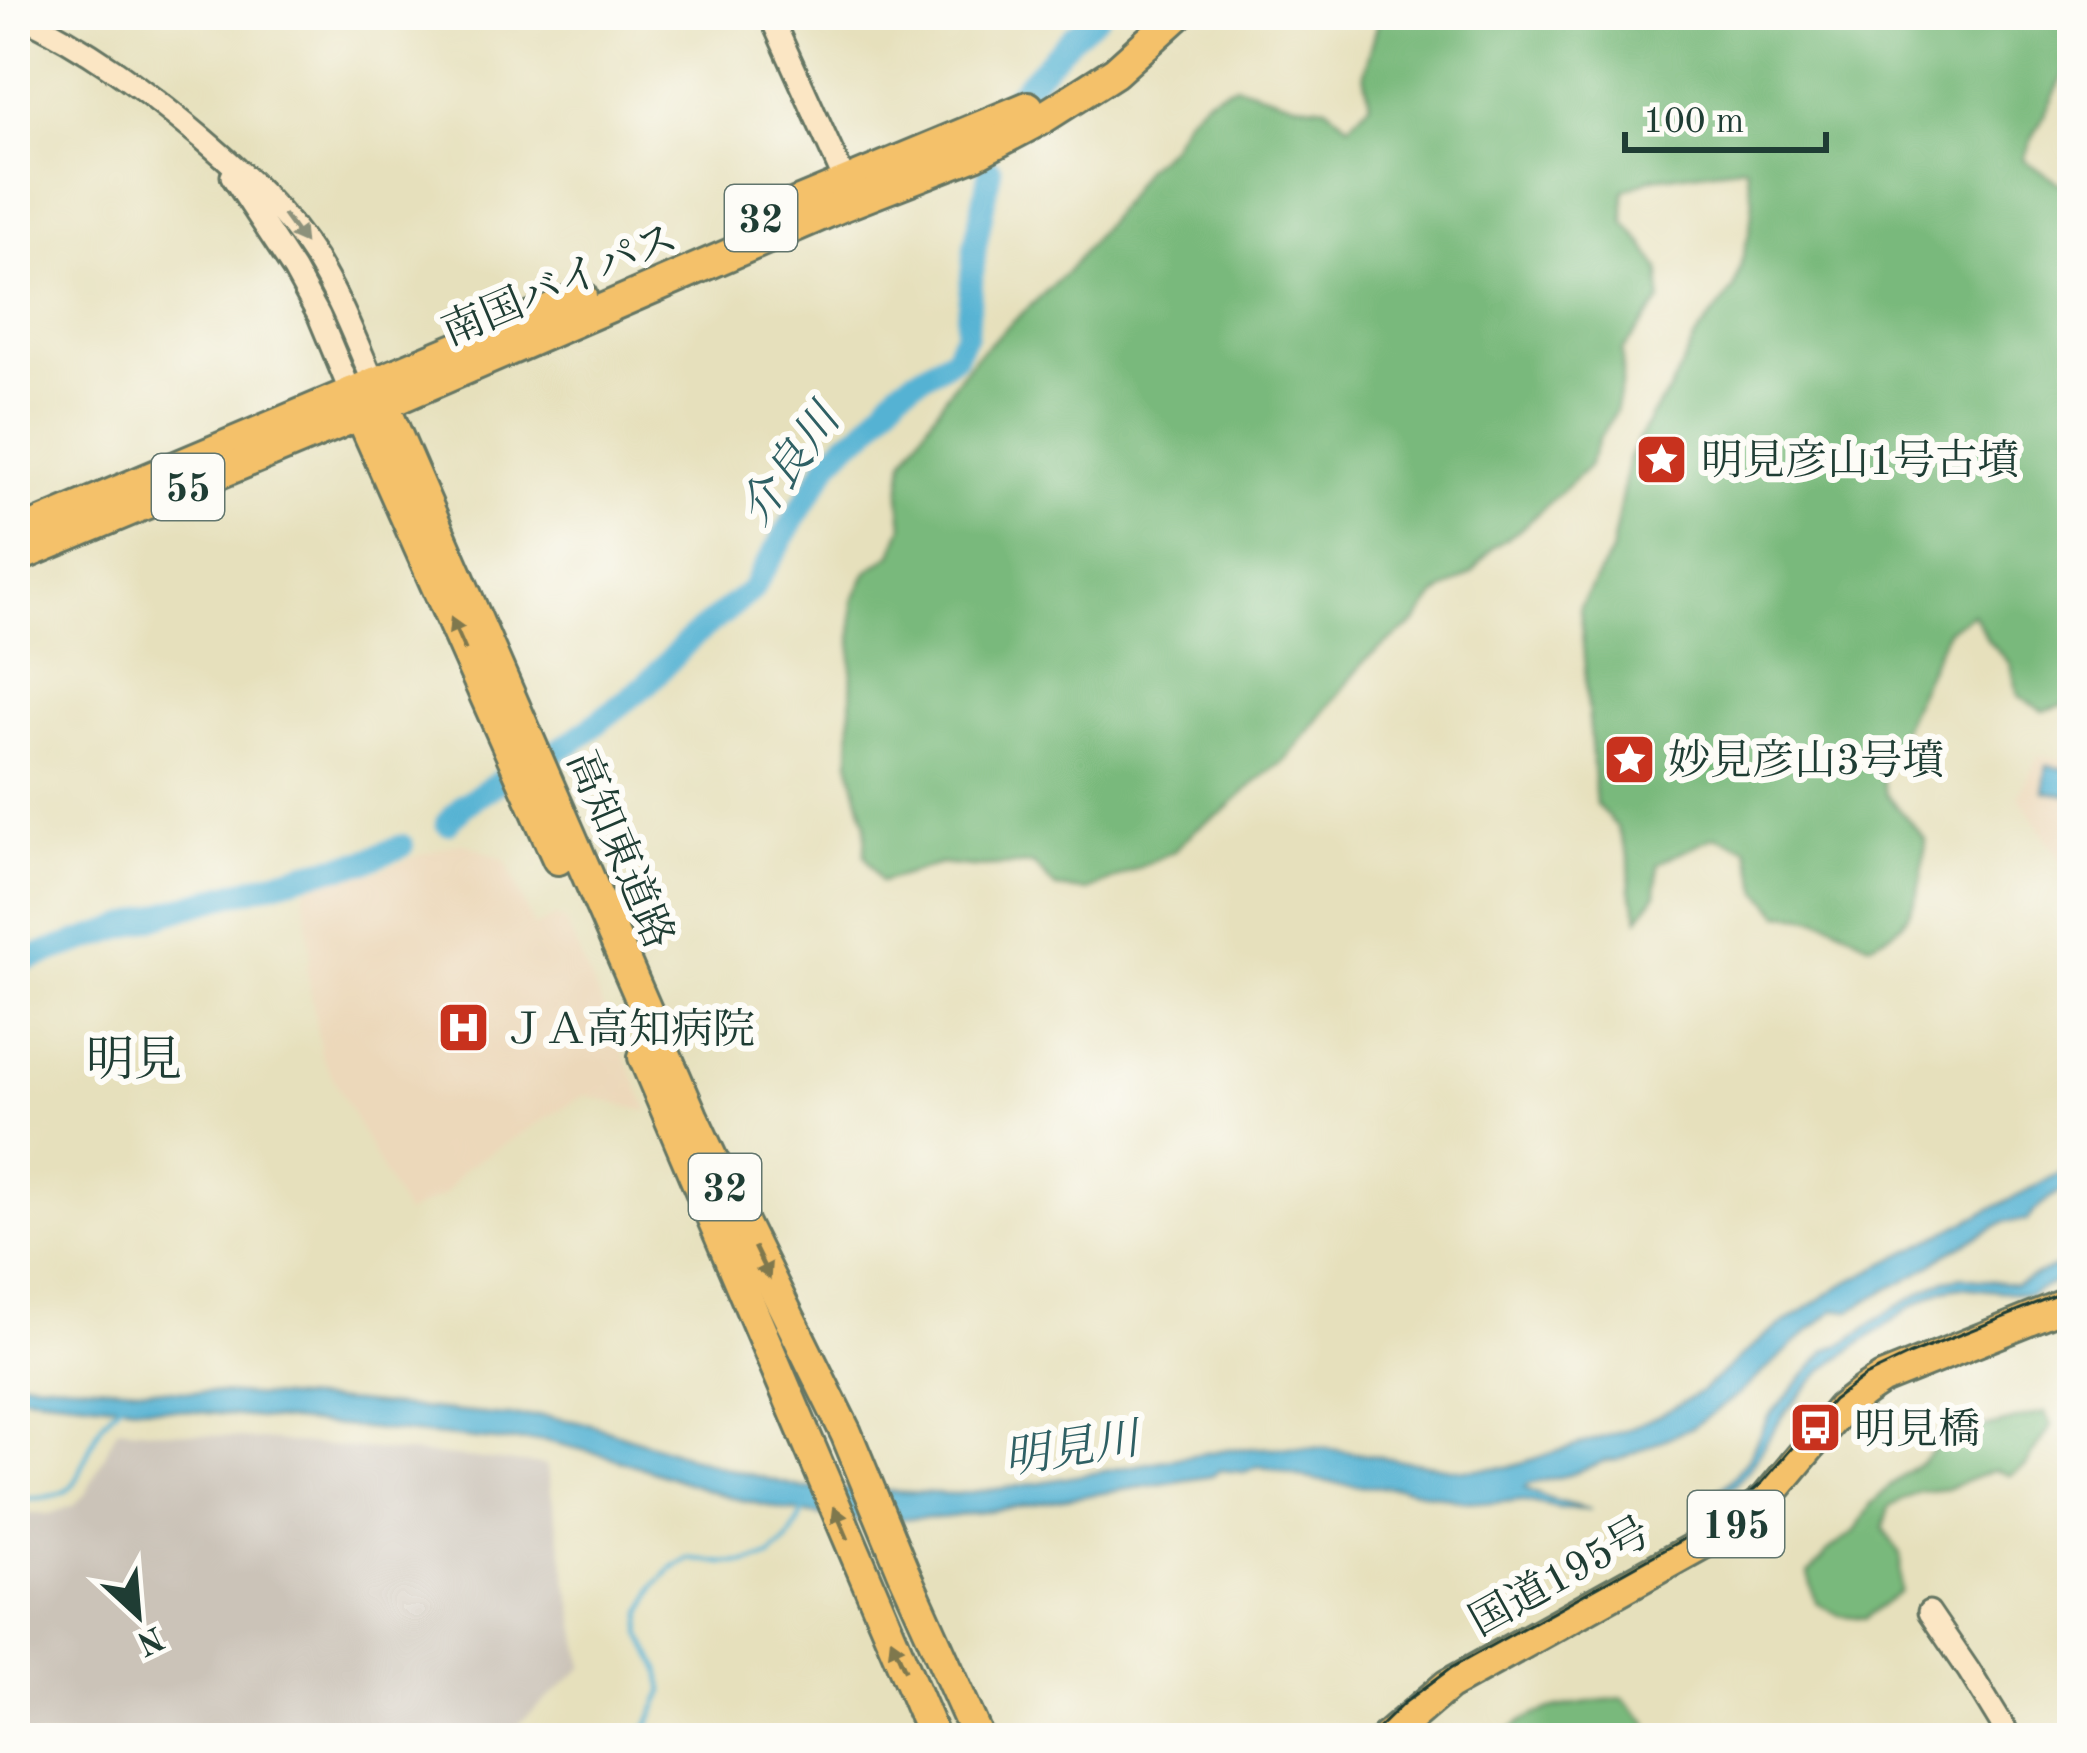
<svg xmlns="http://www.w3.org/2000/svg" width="2087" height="1753" font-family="'Old Standard TT','Noto Serif JP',serif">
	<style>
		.built { fill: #ecd8ba }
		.industrial { fill: #cbc3b8 }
		.forest { fill: #79b97b; stroke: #4c7b58; stroke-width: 3 }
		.water { fill: #55b2d3; stroke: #3a7884; stroke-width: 3 }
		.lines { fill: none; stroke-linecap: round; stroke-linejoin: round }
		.stream { stroke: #55b2d3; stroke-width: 4.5 }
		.river { stroke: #55b2d3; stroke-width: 24 }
		.secondary-casing { stroke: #657664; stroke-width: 27 }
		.highway-casing { stroke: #657664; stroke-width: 36 }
		.secondary { stroke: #fbe6c4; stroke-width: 21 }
		.highway { stroke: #f4c16b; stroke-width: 30 }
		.tram { stroke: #1f3d34; stroke-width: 3 }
		.oneway { fill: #8d927c }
		.oneway2 { fill: #7f784d }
		.labels { text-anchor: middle; stroke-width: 12; stroke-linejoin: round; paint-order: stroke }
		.shield { fill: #fdfcf7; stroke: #62766e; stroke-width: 3 }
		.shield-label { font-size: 39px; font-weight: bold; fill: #1f3d34 }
		.street-label { font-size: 42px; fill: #1f3d34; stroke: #fdfcf7 }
		.poi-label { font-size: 42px; fill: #1f3d34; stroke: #fdfcf7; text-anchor: start }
		.water-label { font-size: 45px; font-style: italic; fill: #2f6064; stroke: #fdfcf7 }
		.quarter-label { font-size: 48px; fill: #1f3d34; stroke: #fdfcf7 }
	</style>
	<rect width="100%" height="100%" fill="#fdfcf7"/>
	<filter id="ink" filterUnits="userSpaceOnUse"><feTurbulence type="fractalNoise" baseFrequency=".00833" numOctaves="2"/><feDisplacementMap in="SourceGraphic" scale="24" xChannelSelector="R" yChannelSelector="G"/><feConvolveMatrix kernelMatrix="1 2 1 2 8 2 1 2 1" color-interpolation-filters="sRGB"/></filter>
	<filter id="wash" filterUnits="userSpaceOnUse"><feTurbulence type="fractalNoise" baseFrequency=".004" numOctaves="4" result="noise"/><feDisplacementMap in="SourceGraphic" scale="48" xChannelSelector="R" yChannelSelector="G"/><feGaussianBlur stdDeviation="2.7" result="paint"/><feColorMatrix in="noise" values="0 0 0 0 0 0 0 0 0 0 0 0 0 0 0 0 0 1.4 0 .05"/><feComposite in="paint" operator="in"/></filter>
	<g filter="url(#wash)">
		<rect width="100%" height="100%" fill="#e6e0bc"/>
		<g class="built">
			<polygon points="2038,756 2072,761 2072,878 2018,796"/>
			<polygon points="462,842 505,860 534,927 556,917 565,921 649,1112 585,1095 464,1169 444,1195 405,1214 321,1055 307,969 311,956 304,891 310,885 374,872 424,853"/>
		</g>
		<polygon class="industrial" points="118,1427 546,1465 584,1667 520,1723 513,1738 15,1738 15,1513 51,1514 74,1505 87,1492"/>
		<g class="forest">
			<path d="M1380 15H2072V59L2022 159 2059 183 2072 186V702L2043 711 2017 695 2010 664 1988 640 1973 613 1947 630 1895 743 1880 769 1886 794 1925 839C1924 868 1918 911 1895 930 1888 936 1876 940 1869 944 1833 922 1822 915 1780 914L1760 891 1747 847 1715 836 1658 863 1656 894 1639 918 1630 889 1629 858 1617 827 1596 804 1580 607 1611 553 1629 458 1651 416 1669 392 1696 337 1734 289 1750 230 1753 199 1746 166 1653 178 1624 190V222L1644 245 1660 271V301L1622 351V383L1615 412 1599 439 1588 467 1519 530 1492 548 1473 572 1435 596 1416 622 1366 659 1286 760 1259 779 1223 812 1196 829 1174 851 1088 891 1056 888 1033 864 972 867 940 864 881 882 865 855 866 824 850 765 853 601 867 572 892 554 903 526 900 495 904 460 955 382 975 357 1067 272 1124 200 1145 168 1170 147 1185 119 1207 98 1236 85 1295 103 1326 106 1349 125 1370 103 1364 73Z"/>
			<polygon points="2044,1413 2051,1425 2025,1465 2009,1475 1994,1470 1946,1489 1919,1492 1889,1507 1883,1528 1900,1554 1901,1592 1865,1618 1839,1615 1816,1602 1808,1574 1826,1553 1855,1531 1871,1504 1903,1475 1922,1462 1943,1439 1966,1428 1993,1426"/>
			<path d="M1623 1698 1649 1724 1636 1738H1501C1533 1704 1578 1704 1623 1698Z"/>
		</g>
		<g class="water">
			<polygon points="2047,766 2072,770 2072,796 2043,791"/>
			<path d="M2072 1167V1185C2055 1194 2038 1205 2027 1220L2006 1221 1944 1255 1929 1267 1850 1310H1835L1813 1327 1738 1395 1696 1425 1618 1460 1604 1461 1568 1475 1529 1484 1525 1488 1549 1499 1590 1510 1558 1508 1521 1500 1491 1503 1464 1501 1398 1487 1356 1486 1316 1480 1259 1466 1244 1472 1220 1470 1212 1476 943 1518 856 1520 786 1510 729 1497 608 1456 542 1440 497 1441 15 1394V1380L354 1402 502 1416H542L590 1424 714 1465 803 1488 956 1494 1014 1487 1228 1449 1269 1448H1323L1464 1470 1508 1467 1623 1431 1663 1413 1701 1392 1765 1336 1837 1288Z"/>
			<polygon points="2072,1260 2072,1275 2029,1294 1960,1287 1944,1290 1911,1307 1824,1369 1786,1411 1749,1469 1734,1486 1702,1503 1730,1481 1747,1460 1770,1415 1827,1350 1848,1341 1891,1310 1945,1280 1964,1277 2016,1284"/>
		</g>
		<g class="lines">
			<g class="stream">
				<path d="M15 1499C89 1498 70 1483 99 1429 104 1418 115 1409 123 1400"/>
				<polyline points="625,1738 648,1726 664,1691 660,1670 641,1635 643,1612 654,1586 673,1567 689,1558 722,1563 746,1562 769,1557 787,1542 803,1512"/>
			</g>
			<g class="river">
				<polyline points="1016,96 1074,35 1098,15"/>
				<polyline points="553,753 574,741 646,685 690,639 751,591 829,462 847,443 865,431 900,389 955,356 966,334 975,247 990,170"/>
				<polyline points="447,823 464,805 500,781"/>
				<polyline points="15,963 185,907 307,873 366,861 402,846"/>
			</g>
		</g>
	</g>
	<g filter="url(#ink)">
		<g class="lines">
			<defs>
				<g id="secondary">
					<path d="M19 15C87 47 145 90 202 138 245 175 285 210 315 258 339 297 356 341 374 383"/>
					<polyline points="770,15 845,181 844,197"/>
					<polyline points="232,176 294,270 319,316 351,393"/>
					<polyline points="1929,1612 1969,1671 2010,1738"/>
				</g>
				<g id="highway">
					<polyline points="785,208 1028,107"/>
					<polyline points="374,383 692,1116 732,1202 846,1433 903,1571 978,1738"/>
					<polyline points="351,393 558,859"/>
					<polyline points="15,535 581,296"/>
					<polyline points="15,558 361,414 844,205 975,154 1041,119 1115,72 1178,15"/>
					<polyline points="644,1057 934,1738"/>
					<polyline points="1386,1738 1448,1685 1725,1531 1766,1499 1841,1409 1864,1391 1882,1379 2072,1303"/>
				</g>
			</defs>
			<use href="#secondary" class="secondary-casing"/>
			<use href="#highway" class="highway-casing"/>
			<use href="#secondary" class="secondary"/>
			<use href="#highway" class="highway"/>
			<polyline class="tram" points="1368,1738 1404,1703 1451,1668 1723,1517 1761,1484 1833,1400 1865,1376 1909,1355 2072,1290"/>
		</g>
		<defs><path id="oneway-solid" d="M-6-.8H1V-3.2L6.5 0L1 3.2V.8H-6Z" transform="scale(3)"/></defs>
		<use class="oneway" href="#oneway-solid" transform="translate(294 229) rotate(54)"/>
		<g class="oneway2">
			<use href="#oneway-solid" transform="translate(458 634) rotate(-114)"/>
			<use href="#oneway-solid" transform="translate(762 1263) rotate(64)"/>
			<use href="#oneway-solid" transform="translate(841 1523) rotate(-113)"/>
			<use href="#oneway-solid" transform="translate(898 1654) rotate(-114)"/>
		</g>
	</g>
	<defs>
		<symbol id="sight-square" viewBox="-11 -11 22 22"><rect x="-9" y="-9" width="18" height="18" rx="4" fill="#c8321e" stroke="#fdfcf7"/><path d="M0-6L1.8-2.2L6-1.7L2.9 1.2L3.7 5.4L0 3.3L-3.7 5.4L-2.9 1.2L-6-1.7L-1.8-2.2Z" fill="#fff"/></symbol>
		<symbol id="hospital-square" viewBox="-11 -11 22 22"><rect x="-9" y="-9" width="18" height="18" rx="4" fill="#c8321e" stroke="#fdfcf7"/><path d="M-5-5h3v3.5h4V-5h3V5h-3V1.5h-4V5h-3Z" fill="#fff"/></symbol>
		<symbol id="bus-square" viewBox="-11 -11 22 22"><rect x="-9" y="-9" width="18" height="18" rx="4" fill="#c8321e" stroke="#fdfcf7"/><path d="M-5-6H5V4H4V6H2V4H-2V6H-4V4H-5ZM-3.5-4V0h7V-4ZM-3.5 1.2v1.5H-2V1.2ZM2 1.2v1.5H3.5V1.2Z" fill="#fff"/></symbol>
	</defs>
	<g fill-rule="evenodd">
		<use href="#sight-square" x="1632" y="430" width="59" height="59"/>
		<use href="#sight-square" x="1600" y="730" width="59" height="59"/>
		<use href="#hospital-square" x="434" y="998" width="59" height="59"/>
		<use href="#bus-square" x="1786" y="1398" width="59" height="59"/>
	</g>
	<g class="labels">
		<g class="shield">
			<rect x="725" y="185" width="72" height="66" rx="9"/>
			<rect x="152" y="454" width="72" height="66" rx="9"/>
			<rect x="689" y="1154" width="72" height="66" rx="9"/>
			<rect x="1688" y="1491" width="96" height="66" rx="9"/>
		</g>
		<g class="shield-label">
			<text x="761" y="232">32</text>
			<text x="188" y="501">55</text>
			<text x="725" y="1201">32</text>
			<text x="1736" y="1538">195</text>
		</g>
		<g class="street-label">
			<text transform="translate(559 283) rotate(-23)" y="15">南国バイパス</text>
			<text transform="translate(622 849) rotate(67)" y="15">高知東道路</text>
			<text transform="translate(1559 1575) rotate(-29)" y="15">国道195号</text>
		</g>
		<g class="poi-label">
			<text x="1701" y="474">明見彦山1号古墳</text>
			<text x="1668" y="774">妙見彦山3号墳</text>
			<text x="503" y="1043">ＪＡ高知病院</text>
			<text x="1854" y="1443">明見橋</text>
		</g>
		<g class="water-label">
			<text transform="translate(788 464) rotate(-54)" y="16">介良川</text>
			<text transform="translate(1071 1447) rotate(-9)" y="16">明見川</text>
		</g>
		<g class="quarter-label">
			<text x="134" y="1075">明見</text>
		</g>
	</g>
	<rect width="2087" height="1753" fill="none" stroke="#fdfcf7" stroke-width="60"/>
	<g transform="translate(138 1615) rotate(154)" stroke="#fdfcf7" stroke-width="9" paint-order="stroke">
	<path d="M0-9L21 45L0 30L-21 45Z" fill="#1f3d34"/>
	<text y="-18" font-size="33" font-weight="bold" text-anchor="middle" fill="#1f3d34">N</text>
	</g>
	<path d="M1625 132v18h201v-18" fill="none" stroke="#1f3d34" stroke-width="6"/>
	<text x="1643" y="132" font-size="36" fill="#1f3d34" stroke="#fdfcf7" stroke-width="9" paint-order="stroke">100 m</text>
</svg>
